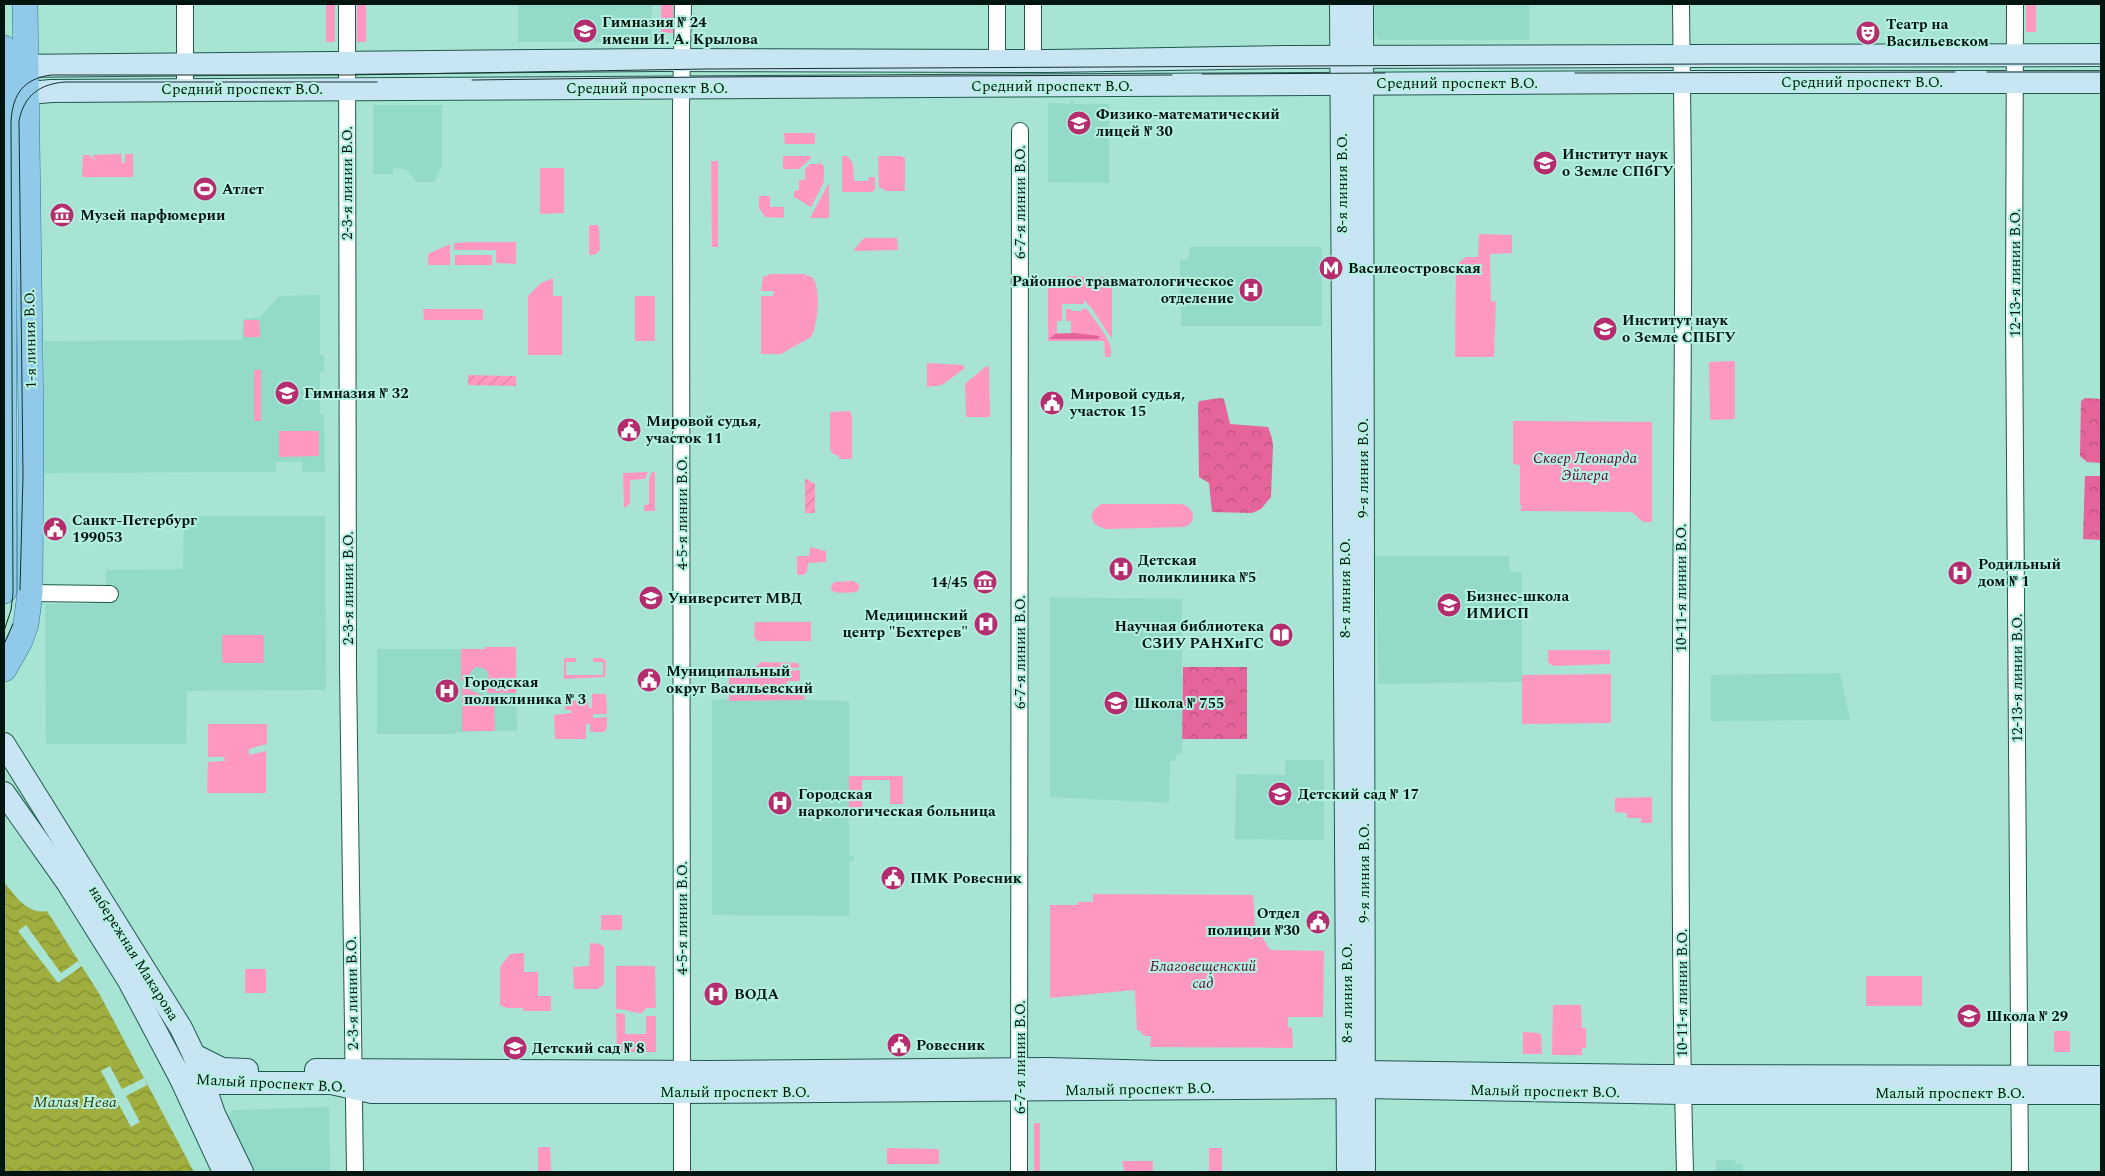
<svg xmlns="http://www.w3.org/2000/svg" width="2105" height="1176" font-family="Spectral,serif">
	<style>
		.built { fill: #94dac8 }
		.green { fill: #ff98c0 }
		.forest { fill: url(#forest-crowns) }
		.garden { fill: url(#garden-furrows) }
		.water { fill: url(#water-waves) }
		.pier { fill: #a8e4d3 }
		.lines { fill: none; stroke-linecap: round; stroke-linejoin: round }
		.street-casing { stroke: #1e5a4d; stroke-width: 18 }
		.secondary-casing { stroke: #1e5a4d; stroke-width: 24 }
		.primary-casing { stroke: #2e7494; stroke-width: 26 }
		.street { stroke: #fff; stroke-width: 16 }
		.secondary { stroke: #c8e5f4; stroke-width: 22 }
		.primary { stroke: #91cae9; stroke-width: 25 }
		.tram { stroke: #16302a; stroke-width: 1 }
		.labels { text-anchor: middle; stroke-width: 4; stroke-linejoin: round; paint-order: stroke }
		.poi-label { font-size: 15px; font-weight: bold; fill: #001510; stroke: #b5f1e0; text-anchor: start }
		.street-label { font-size: 15px; fill: #001510; stroke: #b5f1e0 }
		.park-label { font-size: 15px; font-style: italic; fill: #5d0934; stroke: #b5f1e0 }
		.water-label { font-size: 16px; font-style: italic; fill: #383e00; stroke: #b5f1e0 }
	</style>
	<defs>
		<pattern id="forest-crowns" width="20" height="18" patternUnits="userSpaceOnUse" patternTransform="scale(1.25)"><rect width="20" height="18" fill="#e5649b"/><path d="M2 6a3 3 0 1 1 6 0M12 15a3 3 0 1 1 6 0" fill="none" stroke="#b7517d"/></pattern>
		<pattern id="garden-furrows" width="10" height="10" patternUnits="userSpaceOnUse" patternTransform="scale(1.25)"><rect width="10" height="10" fill="#ff98c0"/><path d="M-1 1l2-2M0 10L10 0M9 11l2-2" fill="none" stroke="#d982a4"/></pattern>
		<pattern id="water-waves" width="16" height="10" patternUnits="userSpaceOnUse" patternTransform="scale(1.25)"><rect width="16" height="10" fill="#a0ae3f"/><path d="M0 5q4-4 8 0t8 0" fill="none" stroke="#808c33"/></pattern>
	</defs>
	<rect width="100%" height="100%" fill="#a8e4d3"/>
	<g class="built">
		<rect x="518" y="4" width="134" height="38"/>
		<polygon points="1375,4 1529,4 1529,40 1380,40 1375,35"/>
		<polygon points="1071,101 1074,101 1074,104 1109,104 1109,183 1048,182 1048,103 1070,104"/>
		<polygon points="373,105 442,105 442,166 434,182 417,182 406,169 393,168 393,174 373,174"/>
		<polygon points="1189,247 1322,247 1322,326 1181,326 1180,260 1189,259"/>
		<polygon points="320,295 320,355 324,355 324,372 320,373 320,414 324,414 325,472 302,472 302,462 276,462 276,472 44,473 44,341 242,340 243,319 260,317 279,296"/>
		<polygon points="184,516 325,516 326,690 187,691 186,744 46,744 45,604 91,604 92,600 106,588 106,570 183,569"/>
		<polygon points="1375,556 1509,556 1510,572 1522,572 1522,682 1378,684"/>
		<polygon points="1050,597 1182,599 1182,754 1177,754 1176,761 1170,761 1169,803 1050,797"/>
		<polygon points="485,647 516,647 517,731 455,732 455,734 377,734 377,649 485,649"/>
		<polygon points="1840,673 1850,720 1711,721 1711,675"/>
		<polygon points="749,699 849,701 849,856 854,856 854,861 849,861 849,916 712,915 712,700"/>
		<polygon points="1285,760 1324,760 1324,840 1235,839 1236,774 1285,775"/>
		<polygon points="329,1107 330,1172 254,1172 227,1118 232,1110"/>
		<polygon points="1716,1160 1735,1160 1736,1164 1743,1164 1743,1172 1716,1172"/>
	</g>
	<g class="green">
		<rect x="326" y="4" width="9" height="38"/>
		<rect x="357" y="4" width="9" height="38"/>
		<rect x="661" y="4" width="12" height="29"/>
		<rect x="2026" y="4" width="10" height="28"/>
		<polygon points="784,133 815,133 815,144 785,144"/>
		<polygon points="121,154 122,163 125,163 125,154 133,154 133,177 82,177 83,155 89,155 96,161 92,155"/>
		<polygon points="783,156 811,156 811,158 799,169 783,169"/>
		<polygon points="821,156 821,164 824,166 824,182 811,207 794,197 794,191 799,190 799,180 805,180 805,169 810,164 820,164"/>
		<polygon points="842,156 848,156 853,164 854,181 868,181 869,177 875,177 875,189 872,192 842,192"/>
		<polygon points="878,156 901,156 905,158 905,191 886,191 879,187"/>
		<polygon points="711,161 718,161 718,247 712,247"/>
		<polygon points="540,168 564,168 564,213 540,214"/>
		<polygon points="829,183 829,218 810,218"/>
		<polygon points="759,196 770,196 770,207 784,207 784,218 765,217 759,208"/>
		<polygon points="589,225 597,225 599,227 600,250 596,254 589,255"/>
		<polygon points="1479,234 1512,235 1512,253 1490,254 1491,301 1496,302 1494,357 1455,357 1456,269 1460,262 1466,257 1478,257"/>
		<polygon points="864,238 897,238 898,250 853,251"/>
		<polygon points="472,242 516,242 516,264 496,263 496,250 454,250 454,243"/>
		<polygon points="450,244 450,265 428,265 428,254"/>
		<rect x="455" y="255" width="37" height="10"/>
		<path d="M771 274H804L813 278C821 289 818 325 811 337L781 354H761V296H773L774 291H761L763 277Z"/>
		<path d="M1068 276 1084 277V283L1086 282V277H1110L1103 283 1105 285 1112 280V339L1090 306 1087 304 1086 301H1084V304H1062V321H1057V333H1071V321H1066V309H1071L1072 311H1082V309H1087C1094 320 1117 345 1110 357H1105L1104 341H1048V277H1057V287H1068Z"/>
		<polygon points="553,278 553,296 562,296 562,355 528,355 528,296 541,283"/>
		<rect x="635" y="296" width="20" height="45"/>
		<polygon points="423,309 483,309 483,320 424,320"/>
		<polygon points="244,320 259,320 260,337 244,337"/>
		<polygon points="1735,361 1735,419 1710,420 1709,362"/>
		<polygon points="927,363 963,365 965,368 942,385 927,387"/>
		<polygon points="989,366 990,417 966,417 965,384 985,367"/>
		<rect x="254" y="370" width="7" height="51"/>
		<polygon points="850,411 852,417 852,459 839,459 839,456 833,454 830,449 830,412"/>
		<polygon points="1513,421 1652,422 1652,522 1643,522 1632,512 1520,511 1522,505 1520,505 1520,465 1513,464"/>
		<polygon points="279,431 319,431 319,456 279,457"/>
		<polygon points="648,472 645,479 630,480 630,503 625,508 624,507 623,473"/>
		<polygon points="652,472 655,472 655,511 644,511 644,505 649,504 649,479"/>
		<path d="M1101 504H1182L1188 507 1193 513C1193 521 1192 524 1184 527L1106 529C1090 525 1086 514 1101 504Z"/>
		<polygon points="810,547 826,551 826,562 808,563 807,572 803,575 797,575 797,556 809,556"/>
		<polygon points="853,581 859,584 859,589 856,592 843,593 841,591 841,593 834,592 831,589 832,584 835,582"/>
		<polygon points="755,622 811,622 811,641 758,641 754,637"/>
		<rect x="222" y="635" width="42" height="28"/>
		<path d="M485 647H516V693H489L480 688C492 681 493 668 476 667 469 672 469 676 470 684L461 680V649H485Z"/>
		<polygon points="1548,650 1610,650 1610,664 1554,666 1548,663"/>
		<polygon points="576,658 576,662 566,662 566,675 603,675 603,662 593,662 593,658 602,658 606,661 605,677 564,679 564,658"/>
		<polygon points="761,662 798,663 800,667 788,669 787,671 800,670 800,681 787,681 787,684 800,684 800,695 805,696 804,700 729,701 729,676 752,670 755,673 758,671 755,668"/>
		<polygon points="1611,674 1611,723 1522,724 1522,675"/>
		<polygon points="462,686 494,701 495,731 462,731"/>
		<polygon points="592,694 606,694 607,714 593,714 593,718 607,717 607,728 604,732 590,732 590,724 586,724 586,739 555,739 554,715 571,713 571,710 565,710 565,701 588,700 589,708 592,708"/>
		<polygon points="208,724 267,724 267,744 249,749 249,755 266,751 266,793 207,793 208,762 225,761 224,757 208,757"/>
		<polygon points="849,776 903,776 903,804 890,804 890,780 862,780 862,817 849,818"/>
		<polygon points="1652,797 1652,823 1641,823 1641,818 1627,818 1627,813 1615,812 1615,798"/>
		<polygon points="1093,894 1253,895 1255,925 1270,950 1324,951 1323,1017 1288,1017 1288,1027 1292,1028 1293,1048 1150,1047 1151,1036 1144,1036 1139,1030 1137,1030 1135,990 1050,998 1050,905 1078,905 1078,902 1093,902"/>
		<rect x="601" y="915" width="21" height="15"/>
		<polygon points="590,943 600,944 604,947 604,984 598,989 574,989 573,967 589,966"/>
		<polygon points="524,953 524,972 538,972 538,996 551,996 551,1011 523,1011 523,1008 506,1008 500,1005 500,967 510,954"/>
		<path d="M616 966H655L656 1008H646L642 1013C632 1013 626 1009 616 1009Z"/>
		<rect x="245" y="969" width="21" height="24"/>
		<rect x="1866" y="976" width="56" height="30"/>
		<polygon points="1553,1005 1581,1005 1582,1028 1586,1028 1586,1048 1582,1048 1582,1055 1552,1055"/>
		<polygon points="616,1013 625,1014 625,1034 646,1034 646,1016 656,1016 656,1052 617,1052"/>
		<rect x="2054" y="1031" width="16" height="21"/>
		<polygon points="1523,1032 1538,1033 1541,1035 1542,1054 1523,1054"/>
		<rect x="1034" y="1123" width="6" height="49"/>
		<polygon points="538,1147 550,1147 551,1172 538,1172"/>
		<polygon points="887,1148 939,1149 939,1164 887,1164"/>
		<rect x="1209" y="1148" width="13" height="24"/>
		<polygon points="1122,1161 1153,1161 1153,1172 1125,1172"/>
	</g>
	<g class="forest">
		<polygon points="1075,333 1100,336 1098,339 1049,339 1055,334"/>
		<polygon points="1220,398 1224,399 1230,424 1268,427 1272,438 1273,446 1271,497 1261,509 1252,513 1212,512 1209,483 1199,477 1198,405 1199,401"/>
		<polygon points="2085,398 2101,399 2101,463 2087,462 2080,456 2081,401"/>
		<polygon points="2085,476 2101,476 2101,540 2083,539"/>
		<polygon points="1183,667 1247,667 1247,739 1182,739"/>
	</g>
	<g class="garden">
		<polygon points="468,375 516,376 516,386 468,385"/>
		<polygon points="805,478 815,484 815,513 805,513"/>
	</g>
	<path class="water" d="M4 882C15 895 27 915 47 911L100 995 194 1172H4Z"/>
	<g class="pier">
		<polygon points="26,925 61,973 78,961 82,966 58,983 18,931"/>
		<polygon points="110,1066 122,1089 144,1078 147,1085 126,1096 140,1122 131,1127 101,1071"/>
	</g>
	<g class="lines">
		<defs>
			<g id="street">
				<polyline points="185,4 185,90"/>
				<polyline points="347,4 348,669 355,1172"/>
				<path d="M1681 4C1682 102 1684 200 1683 297 1682 589 1677 881 1685 1172"/>
				<polyline points="2015,4 2014,315 2020,1172"/>
				<polyline points="1033,50 1033,4"/>
				<polyline points="997,51 997,4"/>
				<polyline points="30,593 110,594"/>
				<polyline points="682,1172 681,107 683,4"/>
				<polyline points="1019,1172 1020,131"/>
			</g>
			<g id="secondary">
				<polyline points="1341,4 1348,1172"/>
				<polyline points="1362,4 1364,1172"/>
				<polyline points="7,66 656,60 1049,61 1286,57 2101,55"/>
				<polyline points="10,95 51,91 1660,82 2101,82"/>
				<polyline points="4,744 181,1028 194,1055 214,1114 242,1172"/>
				<polyline points="4,793 67,882 129,981 180,1077 224,1172"/>
				<polyline points="194,1055 222,1069 247,1070"/>
				<polyline points="316,1070 708,1072 1047,1069 1161,1072 1364,1072 1658,1076 2101,1077"/>
				<polyline points="180,1077 203,1083 331,1083 372,1092 682,1092 1364,1087 1682,1093 2101,1093"/>
			</g>
			<g id="primary">
				<polyline points="4,48 4,591"/>
				<polyline points="4,669 20,641 26,624 30,593 31,419 25,4"/>
			</g>
		</defs>
		<use href="#street" class="street-casing"/>
		<use href="#secondary" class="secondary-casing"/>
		<use href="#primary" class="primary-casing"/>
		<use href="#street" class="street"/>
		<use href="#secondary" class="secondary"/>
		<use href="#primary" class="primary"/>
		<g class="tram">
			<polyline points="1987,72 2101,72"/>
			<polyline points="1575,73 1955,72"/>
			<polyline points="1202,74 1385,73"/>
			<polyline points="472,80 705,77 1172,75"/>
			<path d="M20 590 23 476 19 121C24 95 40 84 65 82H377"/>
			<path d="M4 631 11 610 13 593 11 121C13 94 23 79 51 75H347L706 69 1706 64H2101"/>
			<polyline points="4,644 13,624"/>
		</g>
	</g>
	<defs>
		<symbol id="school-disc" viewBox="-11 -11 22 22"><circle r="9.5" fill="#b42d6e" stroke="#b5f1e0"/><path d="M0-5L7-2L0 1L-7-2ZM-4 1L0 2.5L4 1V4Q0 6-4 4Z" fill="#fff"/></symbol>
		<symbol id="theatre-disc" viewBox="-11 -11 22 22"><circle r="9.5" fill="#b42d6e" stroke="#b5f1e0"/><path d="M-5-5.5Q0-4 5-5.5V0Q5 5 0 6Q-5 5-5 0ZM-3.3-2.5H-1v1.5H-3.3ZM1-2.5H3.3v1.5H1ZM-2.8 1Q0 5.5 2.8 1Z" fill="#fff"/></symbol>
		<symbol id="university-disc" viewBox="-11 -11 22 22"><circle r="9.5" fill="#b42d6e" stroke="#b5f1e0"/><path d="M0-5L7-2L0 1L-7-2ZM-4 1L0 2.5L4 1V4Q0 6-4 4Z" fill="#fff"/></symbol>
		<symbol id="stadium-disc" viewBox="-11 -11 22 22"><circle r="9.5" fill="#b42d6e" stroke="#b5f1e0"/><path d="M0-5a6.5 5 0 1 0 0 10a6.5 5 0 1 0 0-10ZM-3.5-1.8h7v3.6h-7Z" fill="#fff"/></symbol>
		<symbol id="museum-disc" viewBox="-11 -11 22 22"><circle r="9.5" fill="#b42d6e" stroke="#b5f1e0"/><path d="M0-6L6-3V-2H-6V-3ZM-5-1h2V3h-2ZM-1-1h2V3h-2ZM3-1h2V3H3ZM-6 4H6V6H-6Z" fill="#fff"/></symbol>
		<symbol id="metro-disc" viewBox="-11 -11 22 22"><circle r="9.5" fill="#b42d6e" stroke="#b5f1e0"/><path d="M-5.5 5V-5H-3L0 0L3-5H5.5V5H3V-.5L0 4L-3-.5V5Z" fill="#fff"/></symbol>
		<symbol id="hospital-disc" viewBox="-11 -11 22 22"><circle r="9.5" fill="#b42d6e" stroke="#b5f1e0"/><path d="M-5-5h3v3.5h4V-5h3V5h-3V1.5h-4V5h-3Z" fill="#fff"/></symbol>
		<symbol id="civic-disc" viewBox="-11 -11 22 22"><circle r="9.5" fill="#b42d6e" stroke="#b5f1e0"/><path d="M-.6-6.5H3V-4.5H.6V-3L4-1V1h2V6H-6V1h2V-1L-.6-3ZM-1.2 2.5V6h2.4V2.5Z" fill="#fff"/></symbol>
		<symbol id="library-disc" viewBox="-11 -11 22 22"><circle r="9.5" fill="#b42d6e" stroke="#b5f1e0"/><path d="M-6-4Q-3-5.5-.7-3.5V5Q-3 3-6 4ZM6-4Q3-5.5 .7-3.5V5Q3 3 6 4Z" fill="#fff"/></symbol>
	</defs>
	<g fill-rule="evenodd">
		<use href="#school-disc" x="571" y="17" width="28" height="28"/>
		<use href="#theatre-disc" x="1854" y="19" width="28" height="28"/>
		<use href="#school-disc" x="1065" y="109" width="28" height="28"/>
		<use href="#university-disc" x="1531" y="149" width="28" height="28"/>
		<use href="#stadium-disc" x="191" y="175" width="28" height="28"/>
		<use href="#museum-disc" x="48" y="201" width="28" height="28"/>
		<use href="#metro-disc" x="1317" y="254" width="28" height="28"/>
		<use href="#hospital-disc" x="1237" y="276" width="28" height="28"/>
		<use href="#university-disc" x="1591" y="315" width="28" height="28"/>
		<use href="#school-disc" x="273" y="379" width="28" height="28"/>
		<use href="#civic-disc" x="1038" y="389" width="28" height="28"/>
		<use href="#civic-disc" x="615" y="416" width="28" height="28"/>
		<use href="#civic-disc" x="41" y="515" width="28" height="28"/>
		<use href="#hospital-disc" x="1107" y="555" width="28" height="28"/>
		<use href="#hospital-disc" x="1946" y="559" width="28" height="28"/>
		<use href="#museum-disc" x="971" y="568" width="28" height="28"/>
		<use href="#university-disc" x="637" y="584" width="28" height="28"/>
		<use href="#university-disc" x="1435" y="591" width="28" height="28"/>
		<use href="#hospital-disc" x="972" y="610" width="28" height="28"/>
		<use href="#library-disc" x="1267" y="621" width="28" height="28"/>
		<use href="#civic-disc" x="635" y="666" width="28" height="28"/>
		<use href="#hospital-disc" x="433" y="677" width="28" height="28"/>
		<use href="#school-disc" x="1102" y="689" width="28" height="28"/>
		<use href="#school-disc" x="1266" y="780" width="28" height="28"/>
		<use href="#hospital-disc" x="766" y="789" width="28" height="28"/>
		<use href="#civic-disc" x="879" y="864" width="28" height="28"/>
		<use href="#civic-disc" x="1304" y="908" width="28" height="28"/>
		<use href="#hospital-disc" x="702" y="980" width="28" height="28"/>
		<use href="#school-disc" x="1955" y="1002" width="28" height="28"/>
		<use href="#civic-disc" x="885" y="1031" width="28" height="28"/>
		<use href="#school-disc" x="501" y="1034" width="28" height="28"/>
	</g>
	<g class="labels">
		<g class="poi-label">
			<text x="602" y="27">Гимназия № 24<tspan x="602" dy="17">имени И. А. Крылова</tspan></text>
			<text x="1886" y="29">Театр на<tspan x="1886" dy="17">Васильевском</tspan></text>
			<text x="1096" y="119">Физико-математический<tspan x="1096" dy="17">лицей № 30</tspan></text>
			<text x="1562" y="159">Институт наук<tspan x="1562" dy="17">о Земле СПбГУ</tspan></text>
			<text x="222" y="194">Атлет</text>
			<text x="80" y="220">Музей парфюмерии</text>
			<text x="1348" y="273">Василеостровская</text>
			<text x="1234" y="286" text-anchor="end">Районное травматологическое<tspan x="1234" dy="17">отделение</tspan></text>
			<text x="1622" y="325">Институт наук<tspan x="1622" dy="17">о Земле СПБГУ</tspan></text>
			<text x="304" y="398">Гимназия № 32</text>
			<text x="1070" y="399">Мировой судья,<tspan x="1070" dy="17">участок 15</tspan></text>
			<text x="646" y="426">Мировой судья,<tspan x="646" dy="17">участок 11</tspan></text>
			<text x="72" y="525">Санкт-Петербург<tspan x="72" dy="17">199053</tspan></text>
			<text x="1138" y="565">Детская<tspan x="1138" dy="17">поликлиника №5</tspan></text>
			<text x="1978" y="569">Родильный<tspan x="1978" dy="17">дом № 1</tspan></text>
			<text x="968" y="587" text-anchor="end">14/45</text>
			<text x="1466" y="601">Бизнес-школа<tspan x="1466" dy="17">ИМИСП</tspan></text>
			<text x="668" y="603">Университет МВД</text>
			<text x="968" y="620" text-anchor="end">Медицинский<tspan x="968" dy="17">центр "Бехтерев"</tspan></text>
			<text x="1264" y="631" text-anchor="end">Научная библиотека<tspan x="1264" dy="17">СЗИУ РАНХиГС</tspan></text>
			<text x="666" y="676">Муниципальный<tspan x="666" dy="17">округ Васильевский</tspan></text>
			<text x="464" y="687">Городская<tspan x="464" dy="17">поликлиника № 3</tspan></text>
			<text x="1134" y="708">Школа № 755</text>
			<text x="798" y="799">Городская<tspan x="798" dy="17">наркологическая больница</tspan></text>
			<text x="1298" y="799">Детский сад № 17</text>
			<text x="910" y="883">ПМК Ровесник</text>
			<text x="1300" y="918" text-anchor="end">Отдел<tspan x="1300" dy="17">полиции №30</tspan></text>
			<text x="734" y="999">ВОДА</text>
			<text x="1986" y="1021">Школа № 29</text>
			<text x="916" y="1050">Ровесник</text>
			<text x="532" y="1053">Детский сад № 8</text>
		</g>
		<g class="street-label">
			<text x="1862" y="87">Средний проспект В.О.</text>
			<text x="1457" y="88">Средний проспект В.О.</text>
			<text x="1052" y="91">Средний проспект В.О.</text>
			<text x="647" y="93">Средний проспект В.О.</text>
			<text x="242" y="94">Средний проспект В.О.</text>
			<text transform="translate(347 183) rotate(-90)" y="5">2-3-я линии В.О.</text>
			<text transform="translate(1342 183) rotate(-90)" y="5">8-я линия В.О.</text>
			<text transform="translate(1020 202) rotate(-90)" y="5">6-7-я линии В.О.</text>
			<text transform="translate(2015 273) rotate(-90)" y="5">12-13-я линии В.О.</text>
			<text transform="translate(30 339) rotate(-91)" y="5">1-я линия В.О.</text>
			<text transform="translate(1363 468) rotate(-90)" y="5">9-я линия В.О.</text>
			<text transform="translate(682 513) rotate(-90)" y="5">4-5-я линии В.О.</text>
			<text transform="translate(348 588) rotate(-90)" y="5">2-3-я линии В.О.</text>
			<text transform="translate(1345 588) rotate(-90)" y="5">8-я линия В.О.</text>
			<text transform="translate(1681 588) rotate(-90)" y="5">10-11-я линии В.О.</text>
			<text transform="translate(1020 652) rotate(-90)" y="5">6-7-я линии В.О.</text>
			<text transform="translate(2017 678) rotate(-90)" y="5">12-13-я линии В.О.</text>
			<text transform="translate(1364 873) rotate(-90)" y="5">9-я линия В.О.</text>
			<text transform="translate(682 918) rotate(-90)" y="5">4-5-я линии В.О.</text>
			<text transform="translate(134 953) rotate(58)" y="5">набережная Макарова</text>
			<text transform="translate(352 993) rotate(-91)" y="5">2-3-я линии В.О.</text>
			<text transform="translate(1347 993) rotate(-90)" y="5">8-я линия В.О.</text>
			<text transform="translate(1682 993) rotate(-90)" y="5">10-11-я линии В.О.</text>
			<text transform="translate(1020 1057) rotate(-90)" y="5">6-7-я линии В.О.</text>
			<text transform="translate(271 1083) rotate(3)" y="5">Малый проспект В.О.</text>
			<text transform="translate(1140 1089) rotate(-1)" y="5">Малый проспект В.О.</text>
			<text transform="translate(1545 1091) rotate(1)" y="5">Малый проспект В.О.</text>
			<text x="735" y="1097">Малый проспект В.О.</text>
			<text x="1950" y="1098">Малый проспект В.О.</text>
		</g>
		<g class="park-label">
			<text x="1585" y="463">Сквер Леонарда<tspan x="1585" dy="17">Эйлера</tspan></text>
			<text x="1203" y="971">Благовещенский<tspan x="1203" dy="17">сад</tspan></text>
		</g>
		<g class="water-label">
			<text x="75" y="1107">Малая Нева</text>
		</g>
	</g>
	<rect width="2105" height="1176" fill="none" stroke="#001510" stroke-width="10"/>
</svg>
